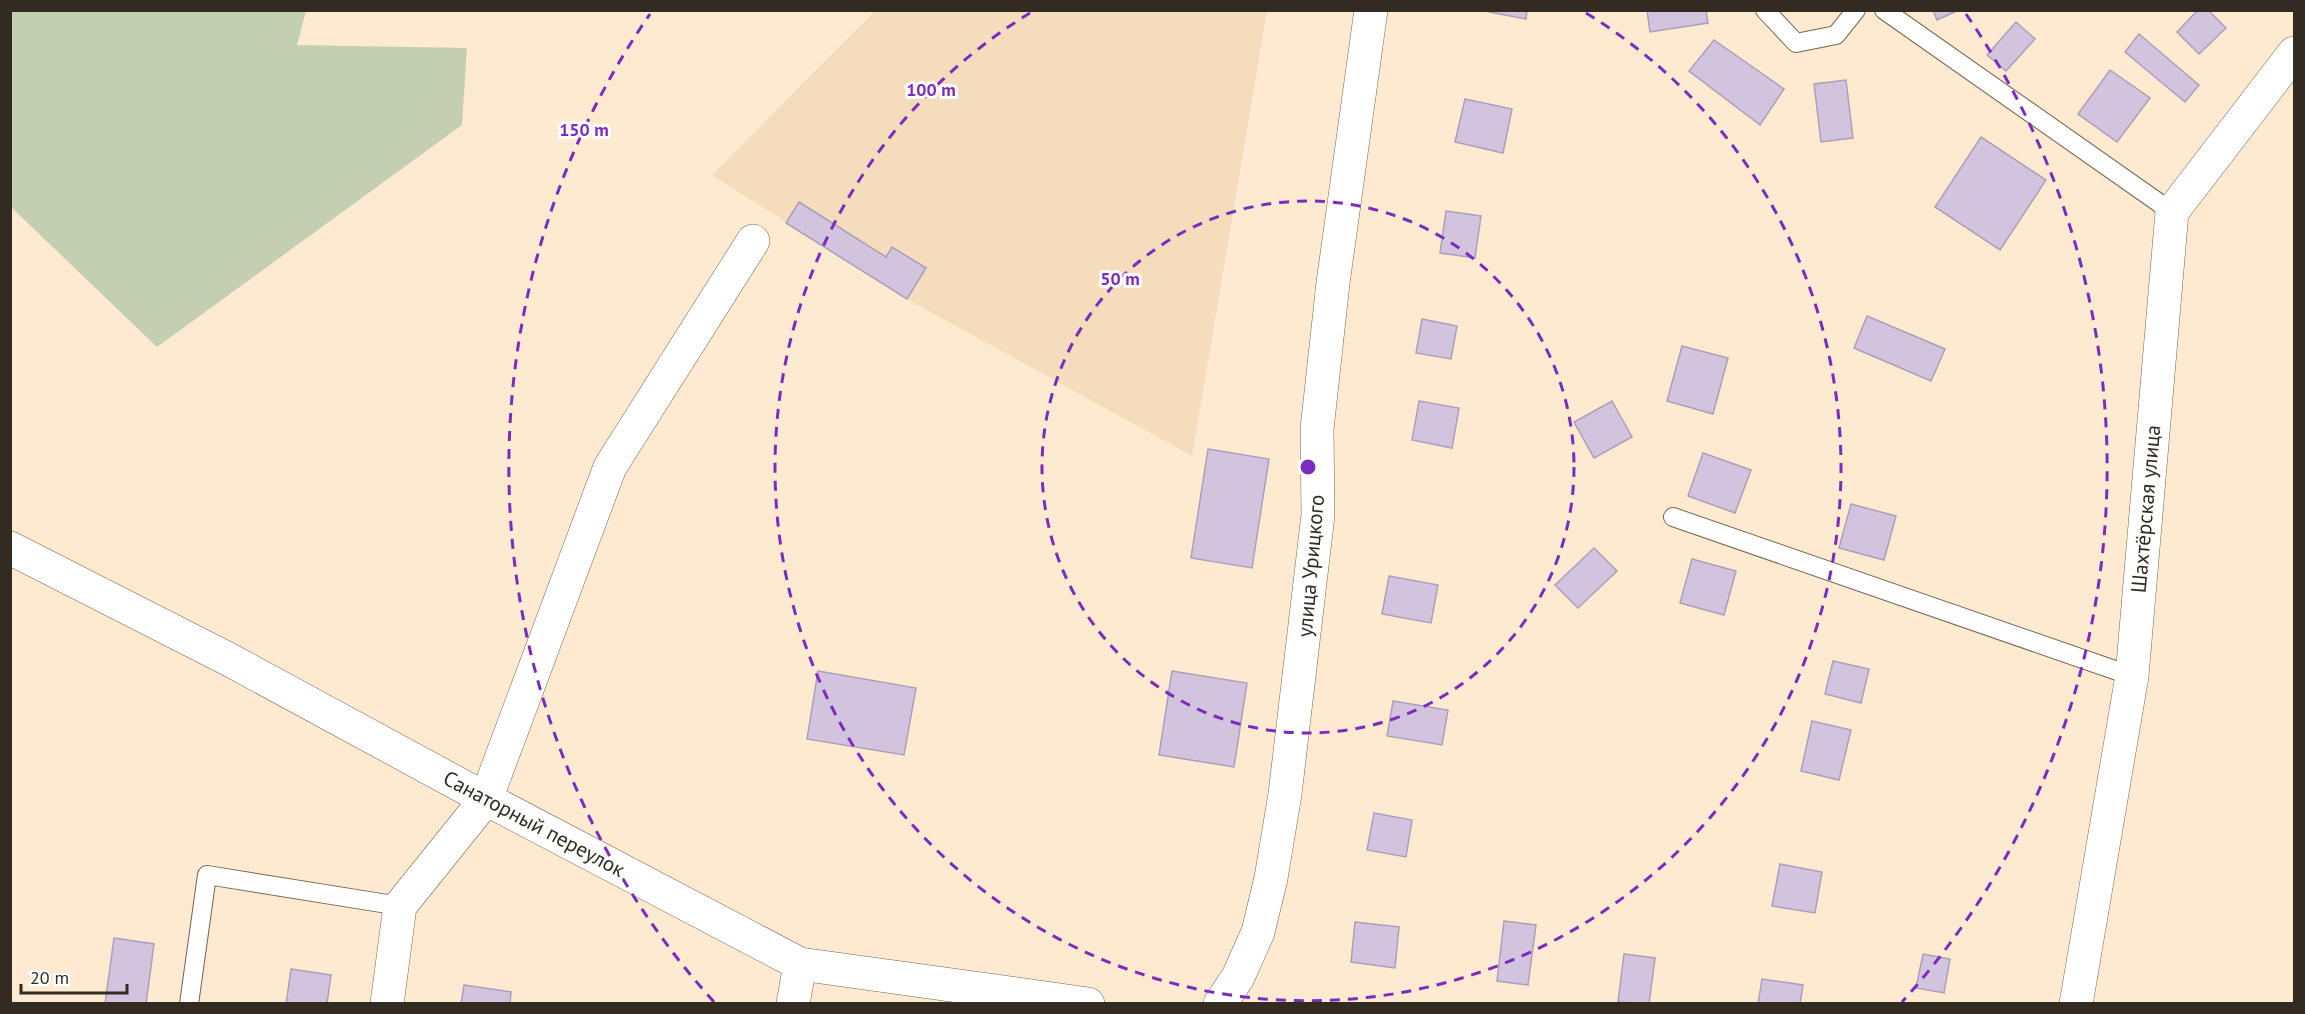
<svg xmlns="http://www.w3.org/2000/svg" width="2305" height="1014" font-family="'PT Sans',sans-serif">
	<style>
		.built { fill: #f4dcbd }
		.green { fill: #c4cfb1 }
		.building { fill: #d2c4de; stroke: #ac9fb8; stroke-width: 1.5 }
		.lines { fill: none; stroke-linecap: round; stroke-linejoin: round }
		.service-casing { stroke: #75654f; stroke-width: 20 }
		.minor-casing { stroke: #75654f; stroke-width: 34 }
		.service { stroke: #fff; stroke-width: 18 }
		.minor { stroke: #fff; stroke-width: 33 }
		.ring { fill: none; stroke: #7b2cbf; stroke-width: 3; stroke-dasharray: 10 8 }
		.labels { text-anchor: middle; stroke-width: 6; stroke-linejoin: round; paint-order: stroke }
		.street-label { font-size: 21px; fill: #322b21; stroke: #fff }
		.centre { fill: #7b2cbf; stroke: #fff; stroke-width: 3 }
		.ring-label { font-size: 18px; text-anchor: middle; font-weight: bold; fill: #7b2cbf; stroke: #fff; stroke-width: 6; stroke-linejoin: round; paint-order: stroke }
	</style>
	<rect width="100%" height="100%" fill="#fdead1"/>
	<polygon class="built" points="875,11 1267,11 1192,456 907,299 712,175"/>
	<polygon class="green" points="10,11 306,11 297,45 467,48 462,125 157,347 11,207"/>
	<g class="building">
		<polygon points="1479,10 1527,10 1526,19"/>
		<polygon points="1647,10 1706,10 1708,23 1650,32"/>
		<polygon points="1933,10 1959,10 1937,20"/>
		<polygon points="2198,10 2208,10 2226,28 2199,54 2177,32"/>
		<polygon points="2016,22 2035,39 2006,71 1987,55"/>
		<polygon points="2139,34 2199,85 2185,102 2125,52"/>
		<polygon points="1714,40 1784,89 1760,125 1689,71"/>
		<polygon points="2110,70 2150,98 2117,142 2078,114"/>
		<polygon points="1846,80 1853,138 1821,142 1814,84"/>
		<polygon points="1465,99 1512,109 1503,153 1455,142"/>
		<polygon points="1981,137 2046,180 2000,250 1935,207"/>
		<polygon points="799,202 886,257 892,247 926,268 907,299 786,223"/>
		<polygon points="1446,211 1481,216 1475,258 1440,253"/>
		<polygon points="1867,316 1945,349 1931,381 1854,348"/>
		<polygon points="1422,319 1457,326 1451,359 1416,353"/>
		<polygon points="1682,346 1728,358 1713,414 1667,401"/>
		<polygon points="1419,401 1459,408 1452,448 1412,440"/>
		<polygon points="1612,401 1632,437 1594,458 1574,422"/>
		<polygon points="1208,449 1269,459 1252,568 1191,558"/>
		<polygon points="1703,453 1751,470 1735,513 1688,496"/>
		<polygon points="1851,504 1896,516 1884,560 1839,548"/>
		<polygon points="1594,548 1617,571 1578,608 1555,585"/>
		<polygon points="1692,559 1736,571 1724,615 1680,603"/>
		<polygon points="1389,576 1438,585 1431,623 1382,614"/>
		<polygon points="1833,661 1869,669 1861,703 1825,694"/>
		<polygon points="818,671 916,688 904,755 807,739"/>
		<polygon points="1172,671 1247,683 1234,767 1159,755"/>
		<polygon points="1393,701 1448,710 1442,745 1387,736"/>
		<polygon points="1812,721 1851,730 1839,780 1801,771"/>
		<polygon points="1374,813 1412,820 1406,857 1367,850"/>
		<polygon points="1780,864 1822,872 1815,913 1772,906"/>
		<polygon points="1504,921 1536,925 1528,985 1497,981"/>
		<polygon points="1355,922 1399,927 1395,968 1351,962"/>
		<polygon points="114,938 154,944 146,1004 105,1004"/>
		<polygon points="1624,954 1655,958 1649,1004 1618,1002"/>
		<polygon points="1923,954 1950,959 1944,993 1916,988"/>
		<polygon points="291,969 331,975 327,1004 286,1004"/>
		<polygon points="1762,979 1803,985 1800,1004 1758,1004"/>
		<polygon points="464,985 511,992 510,1004 461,1004"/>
	</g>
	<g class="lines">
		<defs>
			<g id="service">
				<polyline points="1765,10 1796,43 1836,35 1856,10"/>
				<polyline points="1884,10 2172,212"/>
				<polyline points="1673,517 2132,676"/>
				<polyline points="189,1004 207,875 400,906"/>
			</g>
			<g id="minor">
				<polyline points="10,548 230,660 486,799 800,964 1088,1004"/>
				<polyline points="387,1004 400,906 486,799 610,467 753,241"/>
				<polyline points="793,1004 800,964"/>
				<polyline points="1220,1004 1238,977 1258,932 1271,878 1285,794 1318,515 1317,429 1333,283 1371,10"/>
				<polyline points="2076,1004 2132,676 2172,212 2294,53"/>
			</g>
		</defs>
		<use href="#service" class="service-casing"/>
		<use href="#minor" class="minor-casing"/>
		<use href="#service" class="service"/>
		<use href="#minor" class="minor"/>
	</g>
	<g class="ring">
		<circle cx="1308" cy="467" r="266"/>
		<path d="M1586 13A533 533 0 1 1 1030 13"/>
		<path d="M714 1002A799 799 0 0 1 650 14M1966 14A799 799 0 0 1 1902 1002"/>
	</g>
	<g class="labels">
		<g class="street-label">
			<text transform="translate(2146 509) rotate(-85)" y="7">Шахтёрская улица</text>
			<text transform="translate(1311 566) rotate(-85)" y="7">улица Урицкого</text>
			<text transform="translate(534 824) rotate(28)" y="7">Санаторный переулок</text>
		</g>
	</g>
	<circle cx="1308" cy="467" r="9" class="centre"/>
	<g class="ring-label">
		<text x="931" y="96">100 m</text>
		<text x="584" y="136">150 m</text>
		<text x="1120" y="285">50 m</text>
	</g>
	<rect width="2305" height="1014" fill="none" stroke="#322b21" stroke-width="24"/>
	<path d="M21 984v9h106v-9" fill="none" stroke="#322b21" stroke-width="3"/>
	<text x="30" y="984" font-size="18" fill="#322b21" stroke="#ffffff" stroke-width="4.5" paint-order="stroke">20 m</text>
</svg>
